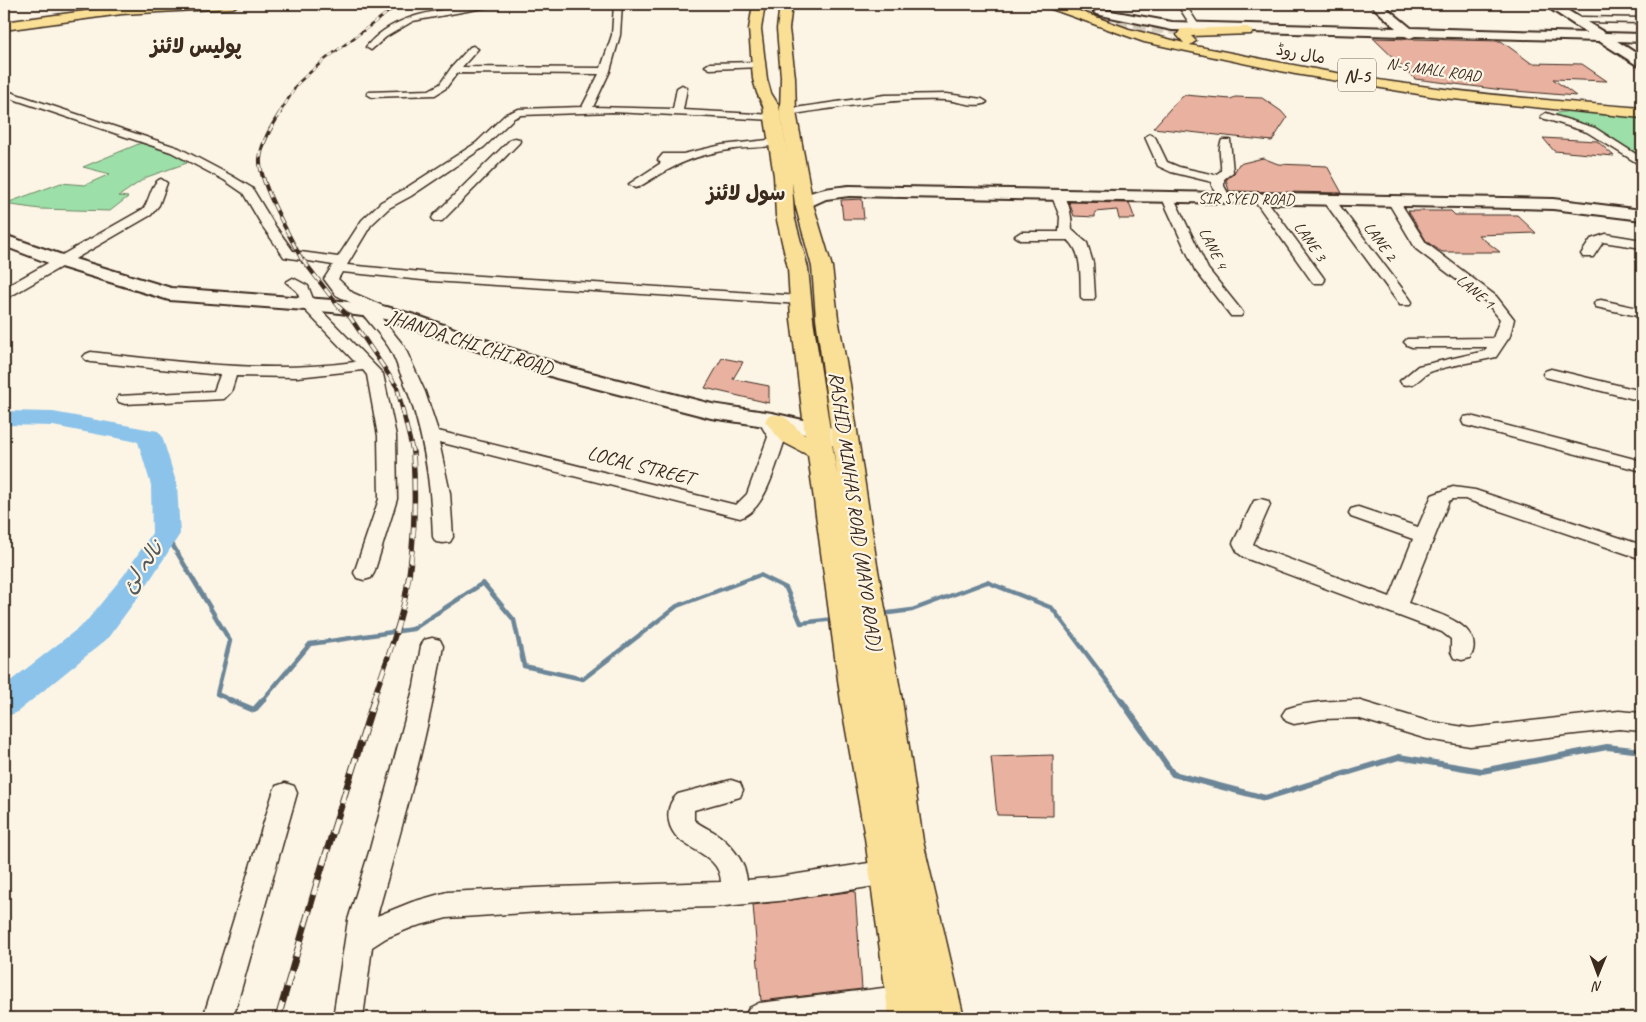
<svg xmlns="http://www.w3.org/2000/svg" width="1646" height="1022" font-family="Caveat,'Playpen Sans Arabic',sans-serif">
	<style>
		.green { fill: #9ddfa8; stroke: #6c8463 }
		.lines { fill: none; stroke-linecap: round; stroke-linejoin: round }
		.stream-far1 { stroke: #6c8698; stroke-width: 4.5 }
		.stream { stroke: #6c8698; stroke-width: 6 }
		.river { fill: #8cc3ea; fill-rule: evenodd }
		.building { fill: #e9b1a0; stroke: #3b2a1e }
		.secondary-tunnel { stroke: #d5ccbd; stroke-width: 12; stroke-dasharray: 12 6; stroke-linecap: butt }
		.street-casing { stroke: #3b2a1e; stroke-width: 3 }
		.secondary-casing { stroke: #3b2a1e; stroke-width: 4 }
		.primary-casing { stroke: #3b2a1e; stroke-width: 3 }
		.highway-casing { stroke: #3b2a1e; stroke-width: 3 }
		.street { fill: #fcf5e5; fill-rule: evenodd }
		.secondary { fill: #fcf5e5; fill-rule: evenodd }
		.primary { fill: #fadf96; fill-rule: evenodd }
		.highway { fill: #fadf96; fill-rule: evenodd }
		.rail-far4-casing { stroke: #3b2a1e; stroke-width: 2.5 }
		.rail-far3-casing { stroke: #3b2a1e; stroke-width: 4 }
		.rail-far2-casing { stroke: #3b2a1e; stroke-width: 4.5 }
		.rail-far1-casing { stroke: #3b2a1e; stroke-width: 5.5 }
		.rail-casing { stroke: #3b2a1e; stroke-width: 7 }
		.rail-far4 { stroke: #fcf5e5; stroke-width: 2; stroke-dasharray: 5.5; stroke-linecap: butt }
		.rail-far3 { stroke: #fcf5e5; stroke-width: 2.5; stroke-dasharray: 7; stroke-linecap: butt }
		.rail-far2 { stroke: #fcf5e5; stroke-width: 3; stroke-dasharray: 9; stroke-linecap: butt }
		.rail-far1 { stroke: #fcf5e5; stroke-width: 4; stroke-dasharray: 12; stroke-linecap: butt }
		.rail { stroke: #fcf5e5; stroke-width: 5; stroke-dasharray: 16; stroke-linecap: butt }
		.labels { text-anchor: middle; stroke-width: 4.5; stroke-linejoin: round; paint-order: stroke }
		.far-street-label { font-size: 16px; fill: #3b2a1e; stroke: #fcf5e5 }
		.shield { fill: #fcf5e5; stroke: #75675a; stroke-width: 1 }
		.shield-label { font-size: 19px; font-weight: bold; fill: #3b2a1e }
		.street-label { font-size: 20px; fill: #3b2a1e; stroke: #fcf5e5 }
		.far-district-label { font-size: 21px; font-weight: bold; fill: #3b2a1e; stroke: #fcf5e5 }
		.water-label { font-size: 21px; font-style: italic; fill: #53585b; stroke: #fcf5e5 }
	</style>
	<rect width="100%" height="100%" fill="#fcf5e5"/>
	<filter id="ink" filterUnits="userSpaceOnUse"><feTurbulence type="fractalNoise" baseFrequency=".02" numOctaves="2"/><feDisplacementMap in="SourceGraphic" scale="10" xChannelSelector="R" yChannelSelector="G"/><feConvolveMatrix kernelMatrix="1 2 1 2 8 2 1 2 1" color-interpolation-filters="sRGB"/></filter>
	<g filter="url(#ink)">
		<g class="green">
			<polygon points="1571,111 1642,115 1642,158 1594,127 1558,117 1556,113"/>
			<polygon points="141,143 174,153 187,163 147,177 119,196 128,197 110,211 40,209 4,204 61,183 85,185 110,174 83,167"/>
		</g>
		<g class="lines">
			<g class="stream-far1">
				<polyline points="166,534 230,641 217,694 233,701"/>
				<polyline points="881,614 912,610 987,582 1052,608 1122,701"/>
				<polyline points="262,701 310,644 413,629 483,583 514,620 524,666 583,679 677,606 760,575 786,588 801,623 834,619"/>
			</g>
			<g class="stream">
				<polyline points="230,700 254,710 263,700"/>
				<polyline points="1121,700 1173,774 1265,798 1399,757 1482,771 1607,747 1642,751"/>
			</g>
			<polygon class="river" points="4,411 53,412 158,431 162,436 177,485 180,534 144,589 107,639 16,713 4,717 4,686 85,623 124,575 152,533 151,485 138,442 53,426 4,425"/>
		</g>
		<g class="building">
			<polygon points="1373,38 1501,41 1531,63 1582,64 1607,81 1553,79 1576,96 1503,90 1415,79"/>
			<polygon points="1185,95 1231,99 1235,97 1262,98 1281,111 1287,118 1272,141 1153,128 1178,100"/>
			<polygon points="1543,138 1597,141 1614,156 1554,151"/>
			<polygon points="1263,158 1278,164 1327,166 1342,193 1229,191 1226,180 1234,173 1239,164"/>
			<polygon points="862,199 864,219 843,219 841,200"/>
			<polygon points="1069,202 1129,203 1135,219 1119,219 1117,210 1095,212 1095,217 1074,216"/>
			<polygon points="1408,211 1451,211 1455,215 1517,215 1536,233 1478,235 1500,252 1442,252 1427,242"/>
			<polygon points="722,358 743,362 733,379 769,386 769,403 705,388"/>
			<polygon points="1053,755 1053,816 997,815 991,757"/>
			<polygon points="855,891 862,989 761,1001 753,905"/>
		</g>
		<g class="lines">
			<polyline class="secondary-tunnel" points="1066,4 1122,26 1201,30"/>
			<defs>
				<g id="street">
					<path d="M482 4H498L494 6 413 21 386 37 371 50 366 47C394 12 441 11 482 4Z"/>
					<polygon points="536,4 546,4 550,7 546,9"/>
					<path d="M614 4H622L620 35 610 71 593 107 673 109 677 88 682 85 687 88 683 110 773 115 778 118 777 120 613 112 521 115 514 118 484 147 411 196 389 208 371 225 347 265 432 273 801 296 806 297 808 300 806 303 801 304 432 281 342 272 338 279 353 293 392 310 394 313 392 316 387 317 379 315 404 346 425 392 438 431 736 505 747 494 768 437 758 420 760 416H772L786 437C777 460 766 511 740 518L439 442 450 493 453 537 450 542 443 543 436 542 433 537C431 480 423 423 399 370 396 362 393 353 388 346 380 334 370 324 362 313L360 310 361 308 336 295 324 279 333 265 284 257 263 227 243 193 224 180 171 152 4 96V90L179 148 232 176 252 188 275 226 293 251 338 257 362 220 381 202 403 190 476 143 506 114 519 109 582 107 599 74 457 73 446 88 435 95 372 97 367 94 368 92 429 90 440 84 451 68 470 47 473 46 478 49 462 67 601 68 612 35Z"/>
					<polygon points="1177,4 1185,4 1200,27 1199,29 1193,29"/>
					<polygon points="1553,4 1627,4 1628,5 1624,7 1557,6"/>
					<polygon points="1582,17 1642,18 1642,23 1579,22 1578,20"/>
					<polygon points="759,62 762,63 762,67 710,69 705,66 710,63"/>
					<path d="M947 94 982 99 987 102C979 109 957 101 946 100 893 98 840 107 788 115L783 112 788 109 885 95Z"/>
					<polygon points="1546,113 1595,128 1642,158 1642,166 1587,132 1542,118 1541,116"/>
					<path d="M1150 134 1155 137 1167 162 1179 167 1215 175 1221 171C1222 159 1217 150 1222 140H1230L1233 172 1224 179V186L1230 197 1228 200H1220L1212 186V182L1171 172 1158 166 1145 137Z"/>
					<polygon points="515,138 519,139 520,141 519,143 442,221 434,221 432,218 434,215 511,139"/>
					<path d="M777 139 781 140 783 142 781 144C766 148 750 147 735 149 693 155 674 165 639 187L635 188 629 184 661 163 658 160 663 154H683L722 145Z"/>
					<path d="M161 179 167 183 159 205 151 215 9 297 4 298V288L143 209C150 201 151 182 161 179Z"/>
					<path d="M1057 190C1069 193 1072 219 1072 230L1087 243 1093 263 1095 297 1093 300H1083L1081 297C1080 279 1083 252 1068 240H1021L1015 236 1021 232H1059L1060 217 1051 194Z"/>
					<polygon points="1167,192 1173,196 1208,269 1241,310 1243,313 1241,316 1231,316 1195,270 1161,196"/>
					<polygon points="1259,194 1263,195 1323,277 1325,280 1323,283 1313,283 1253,198"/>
					<polygon points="1329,196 1333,197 1410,299 1412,302 1410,305 1400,305 1323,200"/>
					<path d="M1394 198 1398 199 1426 243 1496 296 1514 319 1510 336 1496 357C1477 362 1448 365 1430 372 1419 377 1416 388 1402 384L1400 381 1418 366 1485 351 1487 347H1412L1407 345 1404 342 1407 339 1493 338 1500 319 1486 302 1416 249 1388 202Z"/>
					<polygon points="1606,234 1642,240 1642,248 1603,242 1593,257 1583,257 1581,254 1591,239"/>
					<path d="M293 278 308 286 315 304 383 374 396 436 397 499 374 573 371 578 364 580 357 578 354 573 379 499 378 436 367 375 363 370 297 377 236 376 231 392 224 399 125 404 119 402 117 399 119 396 214 391 220 375 91 362 86 360 83 357 86 354 91 352C179 362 266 374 355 362L303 308 297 291 286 282Z"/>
					<polygon points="1601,300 1642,309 1642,317 1596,307 1594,304 1596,301"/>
					<polygon points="1551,369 1642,391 1642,401 1545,377 1543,374 1545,371"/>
					<polygon points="1470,416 1642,461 1642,471 1464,425 1462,421 1464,417"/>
					<path d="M1453 487 1475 490 1642 545V559L1465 499H1453L1449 501 1408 603C1429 611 1489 624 1470 658L1462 660 1454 658 1451 652V639L1442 632 1245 558 1238 553 1233 543 1254 501 1261 499 1268 501 1270 505 1253 544 1259 548 1390 597 1413 539 1351 517 1349 513 1351 509 1358 507 1418 527 1432 495Z"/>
					<path d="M432 638 440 640 443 646C428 737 402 827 377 916L412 902 447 892 556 887 721 882C720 855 689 851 676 836 665 823 666 804 678 794L731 780 740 783 743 790 740 797 694 810V820C700 825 707 828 714 832 730 843 745 860 747 880L779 877 888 860 897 864 901 872 897 880 888 884 779 901 714 907 556 911 447 918 413 927 386 938 372 947 363 1018H333L348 920 370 849 414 686 421 646 424 640Z"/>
					<path d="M1357 700 1427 721 1470 728 1619 711 1642 713V731L1619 729 1470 746 1427 739 1357 718 1322 719 1294 724 1286 721 1282 715 1286 709C1309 701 1333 701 1357 700Z"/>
					<polygon points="285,783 294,786 297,793 233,1018 203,1018 273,793 276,786"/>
					<polygon points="908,985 918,989 922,999 918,1009 908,1013 871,1018 744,1018 749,1008 759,1003"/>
				</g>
				<g id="secondary">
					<polygon points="1370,4 1382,4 1411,28 1587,33 1543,4 1557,4 1605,33 1642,34 1642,42 1617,41 1642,57 1642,66 1637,65 1599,41 1415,36 1410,38 1405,36 1172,30 1096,14 1094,12 1100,9 1172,22 1396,28"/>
					<path d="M849 186 1553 199 1642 210V220L1553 209 1516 208 849 196 826 199 804 209 798 208 795 204C806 189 833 188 849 186Z"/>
					<polygon points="4,235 68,257 171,288 332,300 387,307 418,316 503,346 572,368 712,404 772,413 825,425 846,435 849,440 846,445 837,447 809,435 772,427 711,418 556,378 385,319 332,312 169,300 54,265 4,246"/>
				</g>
				<g id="primary">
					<polygon points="171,4 239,4 233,8 122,14 4,30 4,22 122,6"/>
					<path d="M753 4H765L761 29 767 79 771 93 779 106 790 168 780 112 781 77 777 29 780 4H792L789 29 795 77 796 112 813 204 832 267 838 318 850 384 877 565 902 700 923 841 964 1018H889L865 838 841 702 808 455 781 441 765 421 768 416C788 411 790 425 805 435L791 319 788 268 776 216 774 176 763 106 757 93 753 79 749 29ZM792 182 795 204 812 267 816 318 837 476 813 319 808 268 794 216Z"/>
				</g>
				<path id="highway" d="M1044 4H1060L1129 29 1184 43 1177 35 1181 29 1247 27 1253 31 1251 34 1191 36 1196 41 1190 45C1257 58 1324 72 1392 82 1475 94 1559 102 1642 108V118L1443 98 1295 74 1144 42 1046 7Z"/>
			</defs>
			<use href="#street" class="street-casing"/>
			<use href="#secondary" class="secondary-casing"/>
			<use href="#primary" class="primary-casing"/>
			<use href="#highway" class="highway-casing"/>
			<use href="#street" class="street"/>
			<use href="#secondary" class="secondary"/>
			<use href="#primary" class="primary"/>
			<use href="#highway" class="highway"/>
			<defs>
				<polyline id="rail-far4" points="279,114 298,83 323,61 399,4"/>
				<path id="rail-far3" d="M280 113C271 127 262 142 260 159 258 181 292 240 303 262"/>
				<polyline id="rail-far2" points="303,260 339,307 350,317 397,387 413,453"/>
				<path id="rail-far1" d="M373 701C384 667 398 632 405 598 415 549 416 501 413 452"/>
				<polyline id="rail" points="278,1018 317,883 374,700"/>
			</defs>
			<use href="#rail-far4" class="rail-far4-casing"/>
			<use href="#rail-far3" class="rail-far3-casing"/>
			<use href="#rail-far2" class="rail-far2-casing"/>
			<use href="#rail-far1" class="rail-far1-casing"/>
			<use href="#rail" class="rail-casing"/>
			<use href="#rail-far4" class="rail-far4"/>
			<use href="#rail-far3" class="rail-far3"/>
			<use href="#rail-far2" class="rail-far2"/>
			<use href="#rail-far1" class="rail-far1"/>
			<use href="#rail" class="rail"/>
		</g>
	</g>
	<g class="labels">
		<g class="far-street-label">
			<text transform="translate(1301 53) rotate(11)" y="6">مال روڈ</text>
			<text transform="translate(1434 69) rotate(8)" y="6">N-5 MALL ROAD</text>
			<text transform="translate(1246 198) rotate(1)" y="6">SIR SYED ROAD</text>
			<text transform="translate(1311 241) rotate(55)" y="6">LANE 3</text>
			<text transform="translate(1381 241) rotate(54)" y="6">LANE 2</text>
			<text transform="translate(1214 248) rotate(63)" y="6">LANE 4</text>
			<text transform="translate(1476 291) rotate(40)" y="6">LANE 1</text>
		</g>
		<rect class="shield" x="1338" y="58.5" width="38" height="33" rx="4"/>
		<g class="shield-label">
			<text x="1357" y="82">N-5</text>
		</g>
		<g class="street-label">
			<text transform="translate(470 342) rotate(18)" y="7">JHANDA CHI CHI ROAD</text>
			<text transform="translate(641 465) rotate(14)" y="7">LOCAL STREET</text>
			<text transform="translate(856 511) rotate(82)" y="7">RASHID MINHAS ROAD (MAYO ROAD)</text>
		</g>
		<g class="far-district-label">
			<text x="196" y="53">پولیس لائنز</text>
			<text x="746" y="200">سول لائنز</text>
		</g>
		<g class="water-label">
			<text transform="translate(142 566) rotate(-54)" y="7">نالہ لئ</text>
		</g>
	</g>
	<rect width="1646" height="1022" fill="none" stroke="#fcf5e5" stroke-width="20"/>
	<rect x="10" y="10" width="1626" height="1002" fill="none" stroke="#3b2a1e" stroke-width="2" filter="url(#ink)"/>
	<g transform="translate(1598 974) rotate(181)" stroke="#fcf5e5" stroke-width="4" paint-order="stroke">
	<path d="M0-4L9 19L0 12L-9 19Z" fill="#3b2a1e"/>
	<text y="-8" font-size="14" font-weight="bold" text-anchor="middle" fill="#3b2a1e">N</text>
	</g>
</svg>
